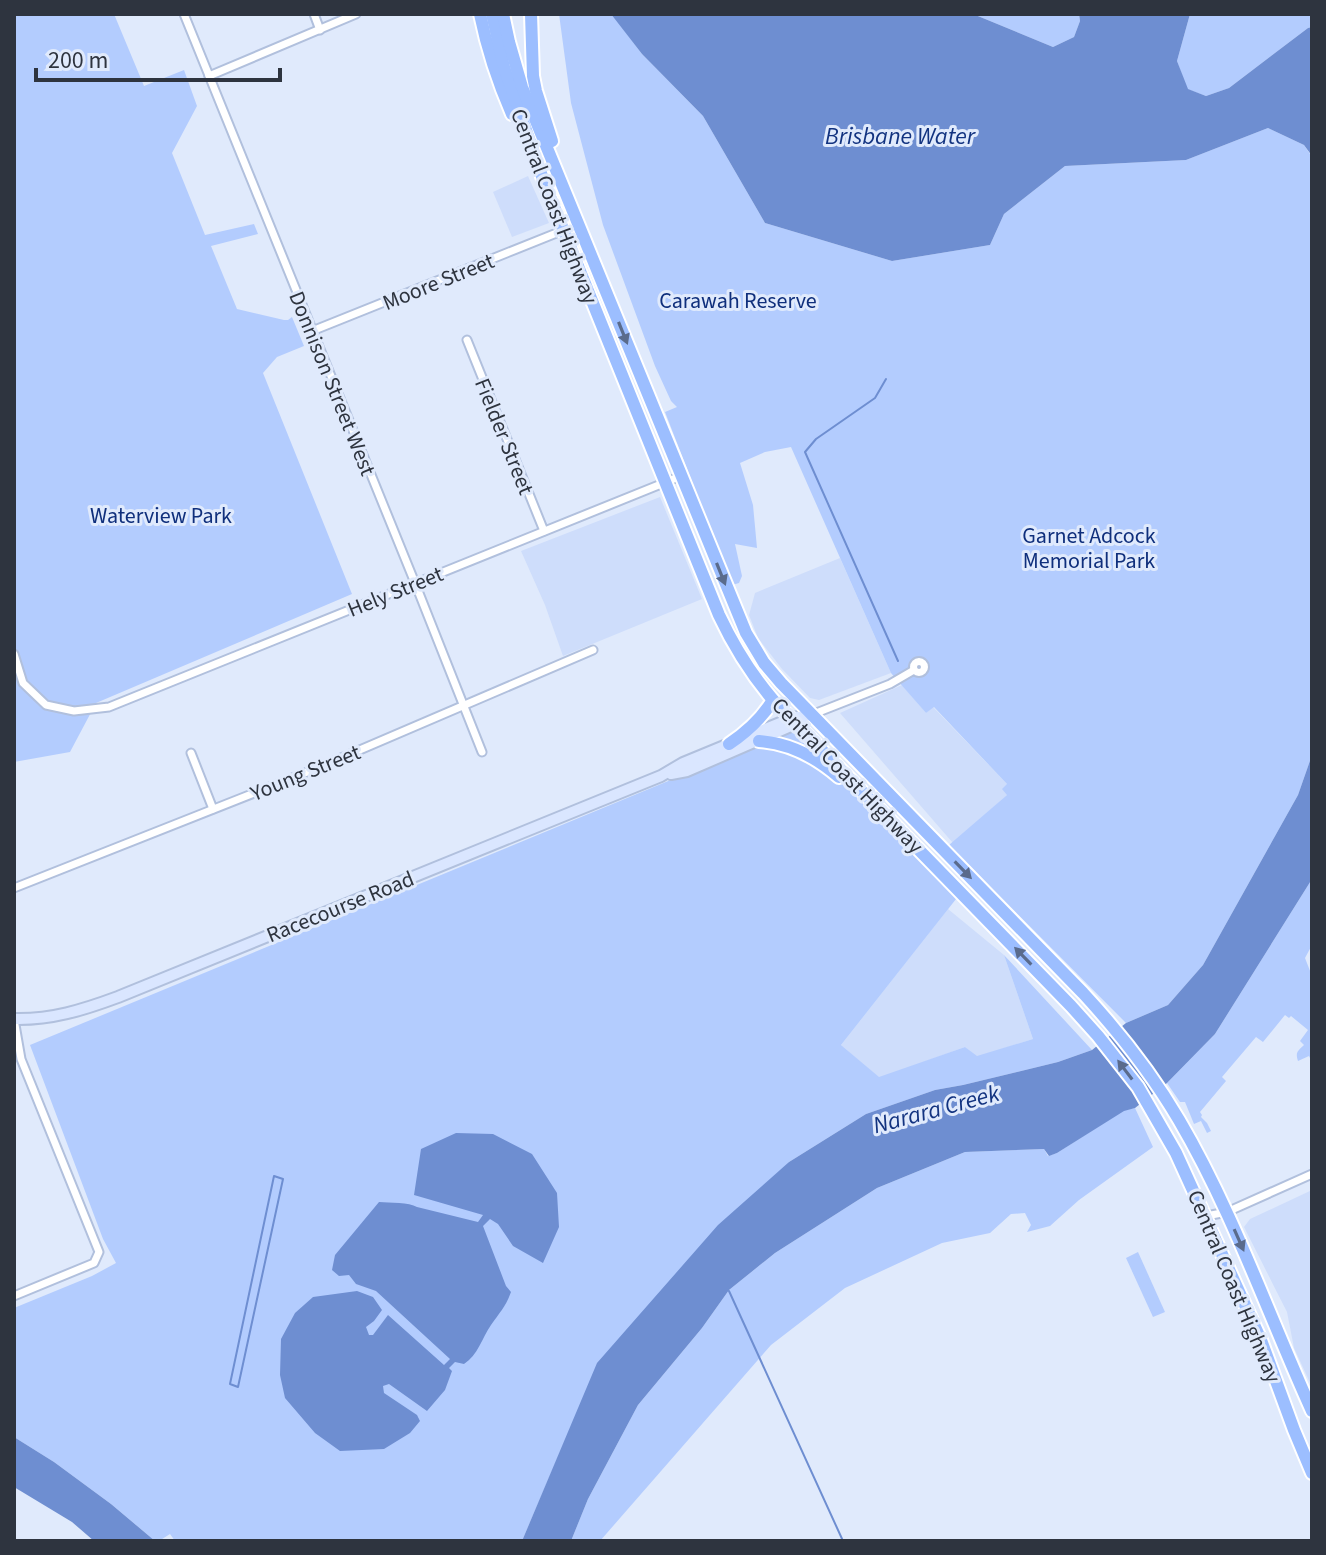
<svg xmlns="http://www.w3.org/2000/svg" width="1326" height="1555" font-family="'Source Sans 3',sans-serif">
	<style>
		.built { fill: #ceddfb }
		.green { fill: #b3ccfe }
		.water { fill: #6e8ed1 }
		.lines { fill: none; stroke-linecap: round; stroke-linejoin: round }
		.stream { stroke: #6e8ed1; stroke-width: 2 }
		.minor-casing { stroke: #b1c0dd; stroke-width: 11 }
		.secondary-casing { stroke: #b1c0dd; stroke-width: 14 }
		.trunk-casing { stroke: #fff; stroke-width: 16 }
		.minor { stroke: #fff; stroke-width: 7 }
		.secondary { stroke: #dae6ff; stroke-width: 10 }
		.trunk { stroke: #9cbeff; stroke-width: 12 }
		.oneway { fill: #5a6b8c }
		.labels { text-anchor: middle; stroke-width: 6; stroke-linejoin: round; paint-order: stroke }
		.street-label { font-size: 22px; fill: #2e343f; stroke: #e0eafc }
		.park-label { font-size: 22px; fill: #0f2f7c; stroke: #e0eafc }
		.water-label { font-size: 24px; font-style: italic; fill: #123380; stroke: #e0eafc }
	</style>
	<rect width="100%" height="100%" fill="#e0eafc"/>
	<g class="built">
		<polygon points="528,176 549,223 512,237 493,192"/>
		<polygon points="660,497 702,599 563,656 545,605 521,551"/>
		<polygon points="840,558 891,673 819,700 810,698 782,669 758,638 749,615 755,593"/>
		<polygon points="902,685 926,713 933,707 1007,784 1007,795 953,843 840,713"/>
		<polygon points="948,909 1004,955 1033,1039 977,1057 965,1047 879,1078 841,1045"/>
		<polygon points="1312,1190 1312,1387 1294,1348 1287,1312 1244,1227 1250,1219"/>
	</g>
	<g class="green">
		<polygon points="14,14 114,14 144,86 184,70 197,106 172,153 205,235 254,224 258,234 211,246 237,309 284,320 288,320 292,317 304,346 277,357 263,373 352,594 96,703 70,752 14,762"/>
		<polygon points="559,14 612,14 642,54 703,116 765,223 892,261 990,245 1004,214 1065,166 1186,160 1268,128 1304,145 1312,157 1312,755 1298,795 1203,965 1168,1005 1126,1023 949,845 1007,795 1002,789 1007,784 934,707 926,713 891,673 791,447 765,452 740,463 753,505 757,548 735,544 742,576 739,583 732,585 665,412 677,407 671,401 655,366 603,225 571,103"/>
		<polygon points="973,14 1079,14 1080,21 1074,37 1053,47"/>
		<polygon points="1190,14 1312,14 1312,27 1308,28 1229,88 1206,96 1187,89 1177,61"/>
		<polygon points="794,729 960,894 841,1045 879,1077 965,1047 977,1056 1033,1039 1004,955 1092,1050 1058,1062 963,1085 935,1090 866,1114 789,1162 566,1438 522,1541 175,1541 170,1534 159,1541 155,1541 111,1504 54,1462 14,1437 14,1308 92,1276 116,1263 103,1239 30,1045"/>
		<path d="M1312 879V945L1305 958 1312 976V1062L1309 1056 1298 1061C1295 1052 1298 1051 1304 1045L1300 1041 1308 1030 1291 1016 1289 1018 1285 1015 1263 1042 1256 1037 1222 1077 1226 1081 1200 1112 1202 1115 1201 1117 1207 1123 1211 1131 1207 1133 1201 1121 1194 1124 1185 1102H1180L1167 1083 1215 1034Z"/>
		<polygon points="1135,1108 1153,1147 1079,1200 1050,1226 1027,1232 1031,1225 1025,1213 1011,1214 990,1233 942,1243 845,1288 771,1345 600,1541 571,1541 588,1499 638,1405 702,1328 729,1290 775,1253 877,1188 965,1152 1044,1149 1048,1156 1057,1153 1124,1110"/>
		<polygon points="1138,1252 1165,1312 1153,1317 1126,1258"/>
	</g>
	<g class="water">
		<polygon points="611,14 973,14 1053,47 1074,37 1080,21 1079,14 1190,14 1177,61 1188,89 1206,96 1229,88 1308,28 1312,27 1312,156 1304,145 1268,128 1186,160 1065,166 1004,214 990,245 892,261 765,223 703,116 642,54"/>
		<polygon points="1312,755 1312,879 1215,1034 1167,1083 1135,1108 1124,1111 1057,1153 1049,1156 1044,1149 965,1152 877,1188 775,1253 729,1290 702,1328 638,1405 588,1499 571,1541 522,1541 597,1363 718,1225 789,1162 866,1114 935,1090 963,1085 1058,1062 1092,1050 1126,1023 1168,1005 1203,965 1298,795"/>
		<path d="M456 1133 493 1134 532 1154 557 1193 559 1227 543 1263 513 1246 498 1224 490 1219 483 1226 506 1286 511 1292C506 1306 500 1312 491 1325 482 1338 478 1355 464 1364L455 1362 449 1368 452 1371 445 1390 427 1411 389 1384 383 1386 384 1393 417 1415 420 1421 410 1433 384 1449 340 1451 315 1433 285 1398 280 1375 281 1339 295 1313 313 1297 357 1291 373 1297 382 1310 374 1321 366 1327 369 1335H373L388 1315 444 1365 450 1359 376 1291 356 1284 349 1275 339 1276 332 1270 335 1255 379 1202C390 1203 409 1202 417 1207L478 1222 483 1215 414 1195 421 1149Z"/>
		<polygon points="14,1437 54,1462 111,1504 155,1541 94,1541 72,1522 14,1487"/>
	</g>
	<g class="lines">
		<g class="stream">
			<polyline points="886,379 875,398 816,439 805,452 898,661"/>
			<polygon points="274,1176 283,1179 238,1387 230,1384"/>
			<polyline points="729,1291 843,1541"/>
		</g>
		<defs>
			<g id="minor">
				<polyline points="184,14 415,583 482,752"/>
				<polyline points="314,14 320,30"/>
				<polyline points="209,76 356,14"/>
				<polyline points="312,331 564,230"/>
				<polyline points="467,340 544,531"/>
				<polyline points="14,654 23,683 46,705 74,711 109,707 681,476"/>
				<circle cx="919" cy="667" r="5.5"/>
				<polyline points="811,715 890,684 914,670"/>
				<polyline points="191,753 213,809"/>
				<polyline points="14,888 320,767 593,650"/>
				<polyline points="1206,1216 1227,1212 1312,1174"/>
				<polyline points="14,1296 94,1263 99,1252 21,1059 14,1019"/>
			</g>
			<g id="secondary">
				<polyline points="671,774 687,771 800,722"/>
				<path d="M14 1019C51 1020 83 1010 118 997L661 776 683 763 792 718 811 715"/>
			</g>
			<g id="trunk">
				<path d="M480 14C487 48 498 82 512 114"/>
				<path d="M492 14 504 67 544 182 719 615C734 647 751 674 773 700L1071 1006 1098 1036 1138 1087 1176 1153 1261 1340 1294 1430 1312 1473"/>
				<path d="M503 14 509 42 522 87 746 633 764 663 781 683 1083 993C1119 1032 1152 1074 1179 1120 1233 1212 1268 1314 1312 1411"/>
				<polyline points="531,14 533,76 536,91 552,141"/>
				<path d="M759 741C790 743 816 757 839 777"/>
				<path d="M729 744C747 732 762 718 773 700"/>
			</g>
		</defs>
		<use href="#minor" class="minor-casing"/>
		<use href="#secondary" class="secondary-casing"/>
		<use href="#trunk" class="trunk-casing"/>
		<use href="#minor" class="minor"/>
		<use href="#secondary" class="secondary"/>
		<use href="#trunk" class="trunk"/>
	</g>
	<defs><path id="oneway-solid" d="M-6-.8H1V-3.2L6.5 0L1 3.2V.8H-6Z" transform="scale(2)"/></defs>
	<g class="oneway">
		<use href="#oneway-solid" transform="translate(623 333) rotate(68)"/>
		<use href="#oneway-solid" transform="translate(721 574) rotate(68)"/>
		<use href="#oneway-solid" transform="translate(963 870) rotate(46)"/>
		<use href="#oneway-solid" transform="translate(1023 956) rotate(-134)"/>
		<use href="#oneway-solid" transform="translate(1125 1070) rotate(-127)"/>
		<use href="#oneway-solid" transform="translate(1239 1240) rotate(66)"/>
	</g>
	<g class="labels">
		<g class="street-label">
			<text transform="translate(555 206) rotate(69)" y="8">Central Coast Highway</text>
			<text transform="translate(438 281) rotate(-22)" y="8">Moore Street</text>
			<text transform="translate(333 383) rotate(68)" y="8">Donnison Street West</text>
			<text transform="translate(505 436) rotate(68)" y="8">Fielder Street</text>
			<text transform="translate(395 591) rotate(-22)" y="8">Hely Street</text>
			<text transform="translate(305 772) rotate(-22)" y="8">Young Street</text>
			<text transform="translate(848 775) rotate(46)" y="8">Central Coast Highway</text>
			<text transform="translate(340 906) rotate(-22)" y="8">Racecourse Road</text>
			<text transform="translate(1235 1286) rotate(67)" y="8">Central Coast Highway</text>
		</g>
		<g class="park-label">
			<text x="738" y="308">Carawah Reserve</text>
			<text x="161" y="523">Waterview Park</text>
			<text x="1089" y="543">Garnet Adcock<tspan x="1089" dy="25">Memorial Park</tspan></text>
		</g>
		<g class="water-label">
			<text x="900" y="144">Brisbane Water</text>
			<text transform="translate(936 1109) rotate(-15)" y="8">Narara Creek</text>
		</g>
	</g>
	<rect width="1326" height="1555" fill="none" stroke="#2e343f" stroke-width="32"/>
	<path d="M36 68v12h244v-12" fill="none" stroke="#2e343f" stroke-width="4"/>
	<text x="48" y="68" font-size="24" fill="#2e343f" stroke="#e0eafc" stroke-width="6" paint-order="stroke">200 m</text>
</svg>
